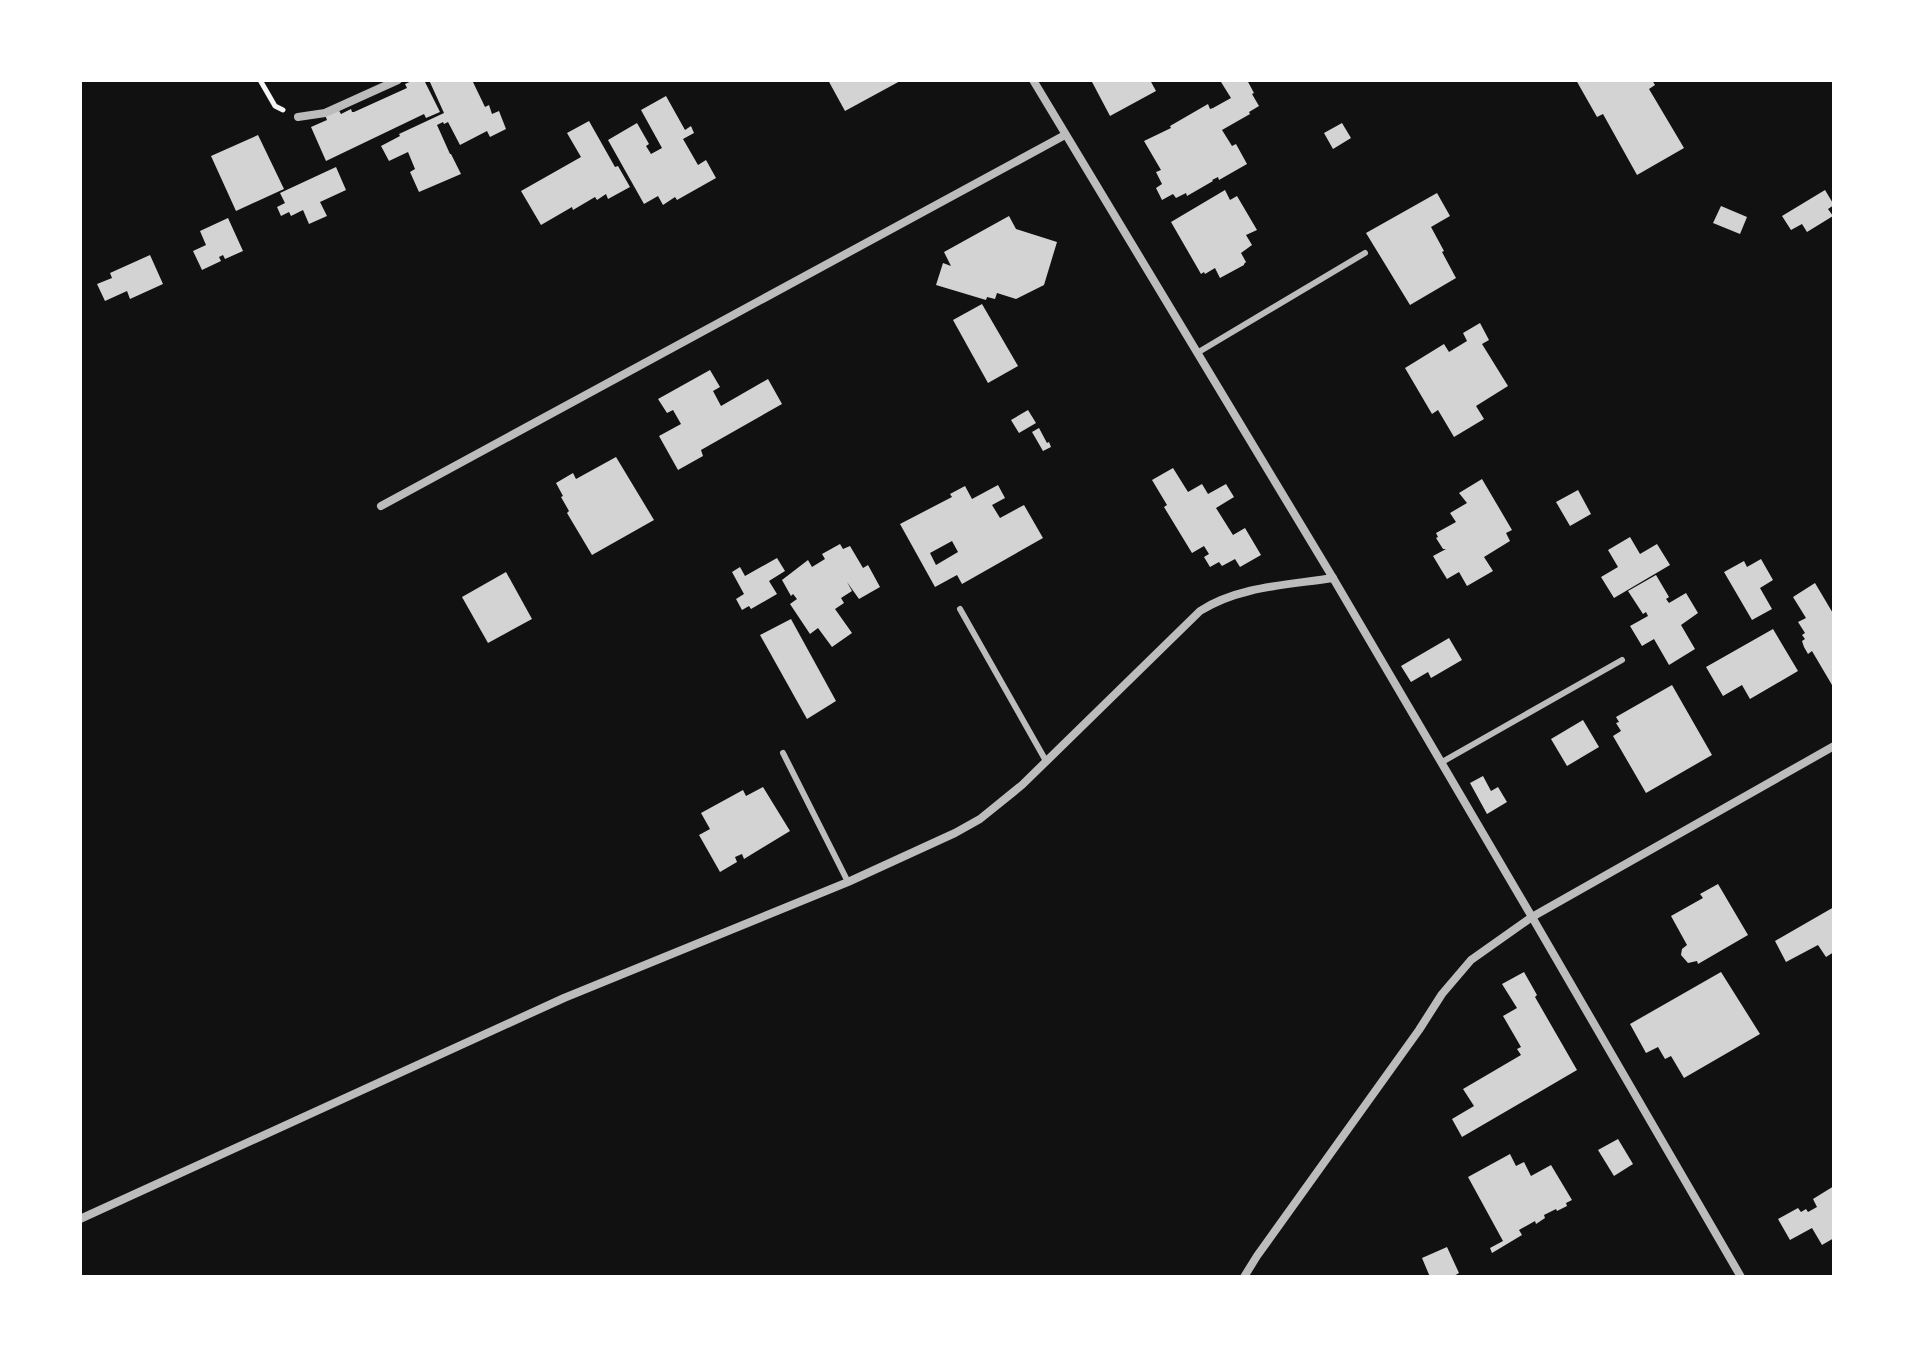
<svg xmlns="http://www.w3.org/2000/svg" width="1914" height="1357" font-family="'Titillium Web',sans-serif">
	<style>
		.building { fill: #d3d3d3; fill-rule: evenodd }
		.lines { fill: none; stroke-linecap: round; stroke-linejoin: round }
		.path { stroke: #f5f5f5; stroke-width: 5 }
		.service { stroke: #bcbcbc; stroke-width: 6 }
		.minor { stroke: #bcbcbc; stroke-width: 8 }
	</style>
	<rect width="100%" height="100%" fill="#111"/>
	<g class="building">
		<polygon points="414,80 424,80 440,112 426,118 424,114 326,161 311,127 327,120 325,115 338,109 341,114 351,109 352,112 354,112 407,88 405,84"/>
		<polygon points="429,80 472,80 485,107 489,105 492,114 499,111 506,129 490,137 487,131 460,145 448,122 444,124 443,122 437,125 450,154 451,154 461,174 419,192 410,172 415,169 408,152 389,161 381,146 400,136 399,134 444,113"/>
		<polygon points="828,80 902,80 845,111"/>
		<polygon points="1091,80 1150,80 1156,91 1110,116"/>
		<polygon points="1224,80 1247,80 1254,93 1252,94 1259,106 1249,112 1250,114 1222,130 1232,146 1236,144 1247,164 1219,180 1218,177 1212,180 1213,181 1187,196 1186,193 1176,198 1173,194 1162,200 1156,188 1162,184 1156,172 1161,170 1144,141 1171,128 1170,126 1208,104 1210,109 1213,108 1231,98 1221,82"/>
		<polygon points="1576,80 1652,80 1655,85 1649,89 1684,148 1637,175 1603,114 1597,117"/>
		<polygon points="666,96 685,130 691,126 694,133 683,139 698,165 706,160 716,178 677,200 675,197 663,205 658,196 644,204 608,140 637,123 649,144 646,146 651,154 662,148 641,110"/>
		<polygon points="589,121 615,167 618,166 630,187 608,199 606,194 597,200 595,197 573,210 572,207 541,225 521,191 581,157 567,133"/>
		<polygon points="1342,123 1351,138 1333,149 1324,133"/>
		<polygon points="258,135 284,189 236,211 211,156"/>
		<polygon points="336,167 346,190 320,202 327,216 309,224 303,210 291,216 289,212 281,216 277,207 285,203 280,193"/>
		<polygon points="1225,190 1230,200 1237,196 1257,230 1246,235 1252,245 1241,253 1246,262 1244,264 1244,265 1220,278 1215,268 1205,274 1204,272 1201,274 1171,222"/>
		<polygon points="1825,190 1834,205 1828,209 1833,216 1807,232 1802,224 1791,230 1782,216"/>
		<polygon points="1437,193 1450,216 1431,227 1444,251 1442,252 1456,278 1410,305 1366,233"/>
		<polygon points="1721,206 1747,217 1740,234 1713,223"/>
		<polygon points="1009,216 1016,229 1057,242 1044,285 1016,299 997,293 995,299 987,297 986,300 936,285 943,263 951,266 944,252"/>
		<polygon points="228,218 243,251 225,259 223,255 219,257 221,261 202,270 193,251 206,245 200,231"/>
		<polygon points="150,255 163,284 130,299 127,291 105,301 97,284 112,278 110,273"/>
		<polygon points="982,304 1018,366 988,383 953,320"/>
		<polygon points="1480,323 1489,340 1482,344 1508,386 1476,406 1484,419 1454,437 1438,410 1432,414 1405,368 1444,344 1449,352 1467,341 1463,333"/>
		<polygon points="710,370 720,387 713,391 721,406 768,379 782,404 701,450 703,456 678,470 659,436 681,424 673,410 667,413 658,399"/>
		<polygon points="1028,410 1036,423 1019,433 1011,420"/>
		<polygon points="1039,428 1047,443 1049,442 1051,447 1043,451 1032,432"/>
		<polygon points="616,457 654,520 592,555 567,513 569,511 561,497 563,496 556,483 573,473 576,479"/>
		<polygon points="1173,468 1188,492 1202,484 1208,494 1226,484 1234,497 1216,508 1233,535 1245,528 1261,555 1240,567 1235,559 1222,566 1219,562 1210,567 1204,557 1209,554 1204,546 1192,553 1164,507 1167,505 1152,480"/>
		<polygon points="1482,479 1512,530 1506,533 1510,541 1484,557 1493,571 1467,586 1459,572 1447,579 1442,571 1433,556 1446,549 1443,549 1436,538 1438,537 1436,533 1456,522 1450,513 1467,503 1459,493"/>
		<path d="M998 485 1005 498 992 505 1000 518 1024 505 1043 538 962 584 957 575 935 587 900 524 952 497 950 494 965 486 972 499ZM952 541 958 552 936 565 930 553Z"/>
		<polygon points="1578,490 1591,514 1570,526 1556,502"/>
		<polygon points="1630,537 1640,554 1657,544 1670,565 1614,598 1601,577 1618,567 1608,550"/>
		<polygon points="840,544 843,549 850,546 863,568 868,565 880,587 859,599 847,582 852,591 841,598 844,603 835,609 852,633 832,647 818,628 810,634 790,604 797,599 793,594 791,596 782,580 808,560 812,567 825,559 822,554"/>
		<polygon points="777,558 785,571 769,581 777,594 751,609 749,606 742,610 736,599 744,594 732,572 740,567 745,576"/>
		<polygon points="1761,559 1773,580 1760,588 1772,609 1752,620 1724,572 1744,561 1747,567"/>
		<polygon points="506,572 532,619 488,643 462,597"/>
		<polygon points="1656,575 1669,597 1666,599 1669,603 1686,593 1698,613 1681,625 1695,649 1669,665 1654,639 1642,646 1630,626 1648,616 1646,612 1643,614 1628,591"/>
		<polygon points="1815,583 1834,615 1834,684 1832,685 1812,651 1808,654 1804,647 1802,641 1805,639 1802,635 1805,633 1798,622 1806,618 1793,597"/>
		<polygon points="791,619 836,701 807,719 760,635"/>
		<polygon points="1773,629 1798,671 1750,699 1742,685 1723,696 1706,667"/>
		<polygon points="1449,638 1462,660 1431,678 1428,672 1411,682 1401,666"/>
		<polygon points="1672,685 1712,755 1646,793 1613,736 1621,731 1616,723 1619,722 1616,717"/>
		<polygon points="1583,720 1599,747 1567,766 1551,739"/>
		<polygon points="1483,776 1491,791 1498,787 1507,802 1487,814 1470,783"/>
		<polygon points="763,787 790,831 744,859 742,854 735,857 737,862 720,872 699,835 710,829 701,813 743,790 746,796"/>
		<polygon points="1718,884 1748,935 1698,964 1697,961 1688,963 1681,955 1682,949 1687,945 1671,916 1703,898 1700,894"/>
		<polygon points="1834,907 1834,952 1826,957 1818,945 1786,962 1775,941"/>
		<polygon points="1524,972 1537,995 1535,997 1577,1070 1462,1137 1452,1119 1474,1106 1463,1089 1521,1055 1517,1049 1521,1047 1503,1016 1517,1008 1502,984"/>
		<polygon points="1721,972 1760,1034 1684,1078 1671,1056 1665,1059 1658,1047 1646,1053 1630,1024"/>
		<polygon points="1618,1139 1633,1164 1614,1176 1598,1150"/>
		<polygon points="1510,1154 1516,1166 1524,1162 1531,1176 1551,1165 1572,1200 1566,1203 1567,1206 1557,1211 1556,1209 1544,1215 1545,1218 1536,1224 1535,1221 1519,1230 1522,1235 1492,1253 1490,1248 1503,1241 1468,1177"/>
		<polygon points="1834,1186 1834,1238 1822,1245 1812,1228 1790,1240 1778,1219 1798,1208 1801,1212 1806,1209 1808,1212 1817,1207 1813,1199"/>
		<polygon points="1447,1247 1459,1273 1452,1277 1430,1277 1422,1258"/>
	</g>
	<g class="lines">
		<polyline class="path" points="260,80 275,106 283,110"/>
		<g class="service">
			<polyline points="1197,353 1365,253"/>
			<polyline points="960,609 1046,761"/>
			<polyline points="783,753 848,882"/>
			<polyline points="1442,762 1622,660"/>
		</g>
		<g class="minor">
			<polyline points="1033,80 1333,578 1532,917 1741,1277"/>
			<polyline points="298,117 325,113 398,80"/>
			<polyline points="381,506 1065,135"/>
			<path d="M80 1219 564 998 848 882 955 833 980 819 1022 785 1200 611C1239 586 1289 585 1333 578"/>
			<polyline points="1244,1277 1257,1256 1419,1030 1442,994 1471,960 1532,917 1834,746"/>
		</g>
	</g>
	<rect width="1914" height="1357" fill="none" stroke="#ffffff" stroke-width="164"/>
</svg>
